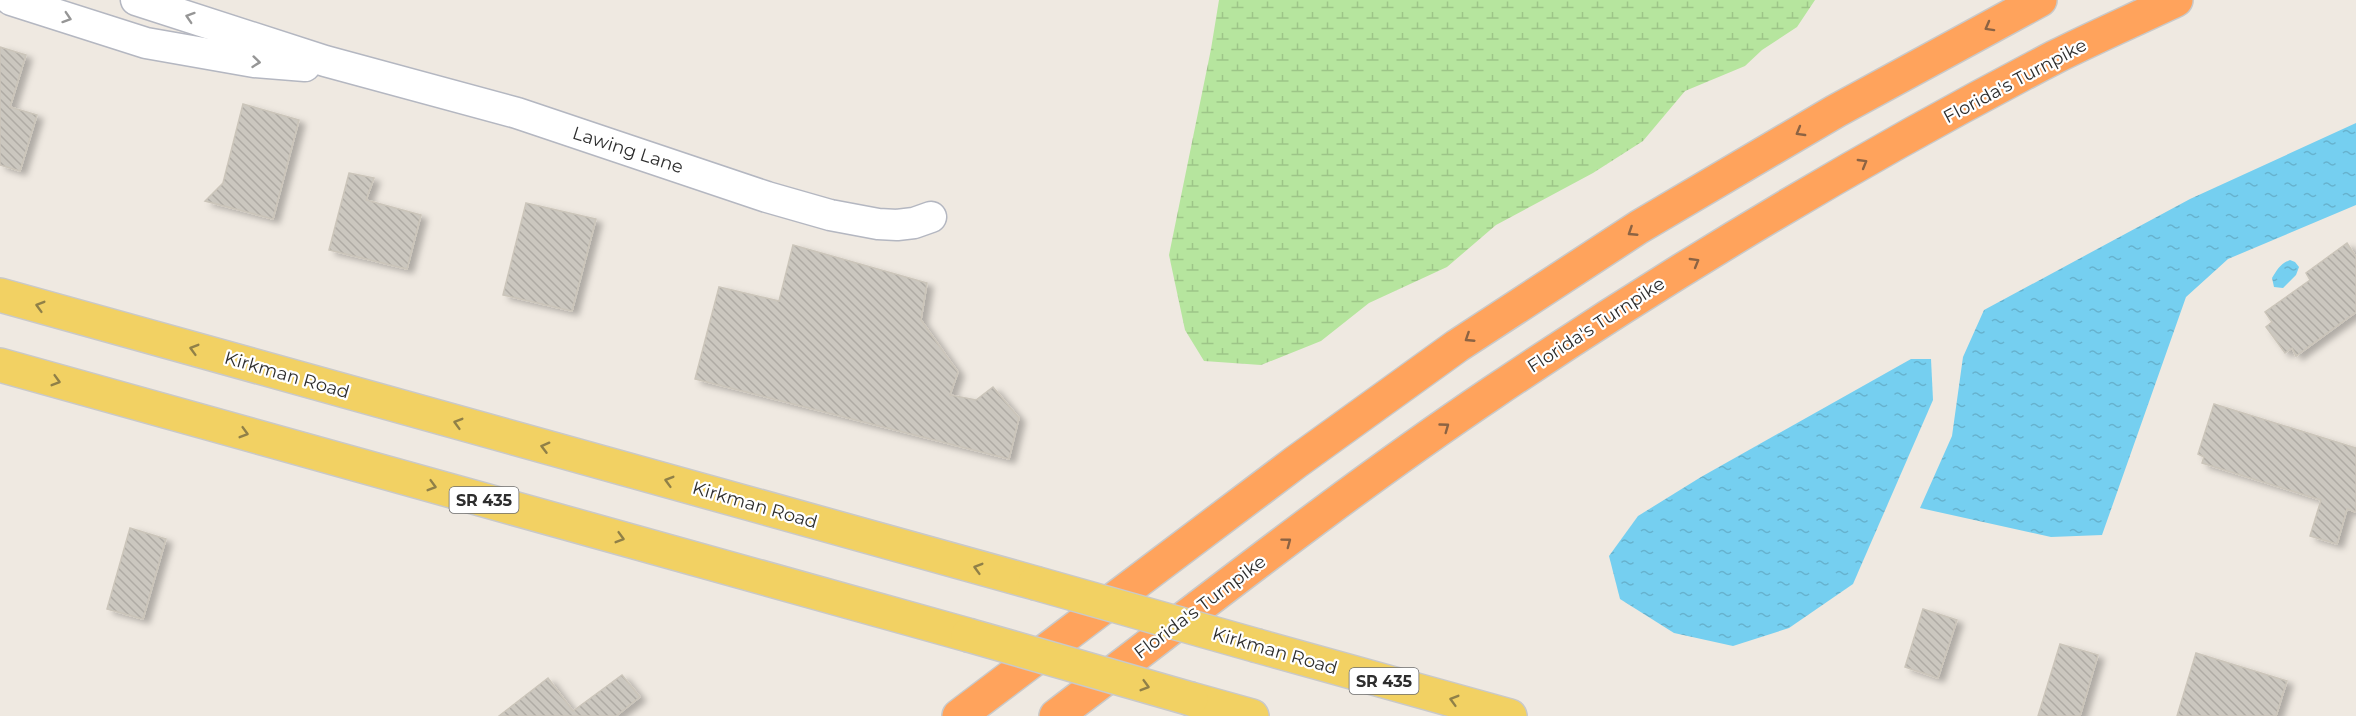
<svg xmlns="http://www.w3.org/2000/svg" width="2356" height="716" font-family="Montserrat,sans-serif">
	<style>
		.wetland { fill: url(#wetland-marsh) }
		.water { fill: url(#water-ripples) }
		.building { fill: url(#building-back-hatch); stroke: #cbc5ba; stroke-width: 1.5; filter: url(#shadow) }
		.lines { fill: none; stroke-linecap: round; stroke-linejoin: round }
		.minor-casing { stroke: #b4b7c1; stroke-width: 33 }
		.major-casing { stroke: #c9c9c9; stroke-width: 36 }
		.highway-casing { stroke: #c9c9c9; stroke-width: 36 }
		.minor { stroke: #fff; stroke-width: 30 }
		.major { stroke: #f2d163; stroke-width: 33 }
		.highway { stroke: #ffa35c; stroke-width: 33 }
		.major-bridge-casing { stroke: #c9c9c9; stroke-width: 36; stroke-linecap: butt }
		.major-bridge { stroke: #f2d163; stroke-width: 33 }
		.oneway { stroke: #969696 }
		.oneway2 { stroke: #8c6343 }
		.oneway3 { stroke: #908048 }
		.labels { text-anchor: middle; stroke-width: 4.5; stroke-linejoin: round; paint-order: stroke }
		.shield { fill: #fff; stroke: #6d6d6d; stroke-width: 1.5 }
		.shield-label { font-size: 16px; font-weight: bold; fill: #2e2e2e }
		.street-label { font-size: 18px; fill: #2e2e2e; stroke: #fff }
	</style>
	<defs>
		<pattern id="wetland-marsh" width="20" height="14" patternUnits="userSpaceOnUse" patternTransform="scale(1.5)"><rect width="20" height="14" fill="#b6e59e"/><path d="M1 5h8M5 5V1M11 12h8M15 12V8" fill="none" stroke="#9dc588"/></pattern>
		<pattern id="water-ripples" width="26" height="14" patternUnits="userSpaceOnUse" patternTransform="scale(1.5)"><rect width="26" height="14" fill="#75cff0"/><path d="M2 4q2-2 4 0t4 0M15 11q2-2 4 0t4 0" fill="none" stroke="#66b2ce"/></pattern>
		<pattern id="building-back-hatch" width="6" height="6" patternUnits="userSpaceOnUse" patternTransform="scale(1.5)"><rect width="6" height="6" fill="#cbc7bf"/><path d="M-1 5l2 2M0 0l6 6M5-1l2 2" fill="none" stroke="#afaba4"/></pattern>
		<filter id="shadow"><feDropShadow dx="6" dy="4" stdDeviation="3" flood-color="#0004"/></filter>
	</defs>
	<rect width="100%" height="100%" fill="#efe9e1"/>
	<polygon class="wetland" points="1219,0 1815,0 1797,27 1762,50 1745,66 1685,91 1643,141 1593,173 1496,225 1447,267 1369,303 1321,341 1261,365 1204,361 1185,330 1169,255 1211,49"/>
	<g class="water">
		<polygon points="2356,123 2356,205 2228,259 2186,297 2102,535 2051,537 1920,508 1952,436 1963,357 1984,310 2190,199"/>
		<path d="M2290 260 2295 262 2299 267 2296 275 2283 288 2274 287 2272 278C2277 270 2280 264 2290 260Z"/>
		<polygon points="1911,359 1931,359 1933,400 1853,584 1789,628 1733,646 1674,633 1620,599 1609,556 1638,516 1701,477"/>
	</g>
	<g class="building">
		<polygon points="0,47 26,55 10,107 37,115 20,171 0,165"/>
		<polygon points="243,104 299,120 273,219 205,201 223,183"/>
		<polygon points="349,173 374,178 366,200 421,215 407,269 329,250"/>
		<polygon points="526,203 596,219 572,311 503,295"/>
		<polygon points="2347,243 2356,257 2356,312 2296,356 2292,348 2285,353 2266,327 2272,322 2265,312 2310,280 2306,273"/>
		<polygon points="793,245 927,283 921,320 958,372 950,395 976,400 993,387 1019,418 1009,459 695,379 719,287 779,301"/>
		<polygon points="2214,404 2356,448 2356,512 2347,509 2337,544 2310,536 2321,500 2202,463 2204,457 2198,454"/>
		<polygon points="130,528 166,539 143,619 107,609"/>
		<polygon points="1923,609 1957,620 1938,678 1905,667"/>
		<polygon points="2060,644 2098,655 2080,716 2038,716"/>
		<polygon points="2196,653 2287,681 2276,716 2177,716"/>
		<polygon points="622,675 640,697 616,716 499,716 548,678 573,711"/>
	</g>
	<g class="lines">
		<defs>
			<g id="minor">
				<polyline points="11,0 146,43 254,62 305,66"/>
				<polyline points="136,0 325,61 517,113 767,197 830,215 878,224 897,225 914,223 931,217"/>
			</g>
			<g id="major">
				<polyline points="0,295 1035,583"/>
				<polyline points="0,365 968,635"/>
				<polyline points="1258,646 1510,716"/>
				<polyline points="1191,699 1252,716"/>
			</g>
			<g id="highway">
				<polyline points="959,716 1296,462 1457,346 1639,227 1836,111 2040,0"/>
				<path d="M1056 716C1200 607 1342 494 1492 393 1673 271 1861 158 2055 57 2095 37 2136 19 2176 0"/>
			</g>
		</defs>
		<use href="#minor" class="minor-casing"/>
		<use href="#major" class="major-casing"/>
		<use href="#highway" class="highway-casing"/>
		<use href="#minor" class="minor"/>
		<use href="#major" class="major"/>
		<use href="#highway" class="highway"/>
		<defs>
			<g id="major-bridge">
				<polyline points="1035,583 1258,646"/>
				<polyline points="968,635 1191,699"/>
			</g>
		</defs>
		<use href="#major-bridge" class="major-bridge-casing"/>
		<use href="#major-bridge" class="major-bridge"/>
	</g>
	<defs><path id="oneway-chevron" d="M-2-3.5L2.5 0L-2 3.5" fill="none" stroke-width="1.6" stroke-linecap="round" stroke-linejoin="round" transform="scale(1.5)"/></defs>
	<g class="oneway">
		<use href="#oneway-chevron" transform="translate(190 17) rotate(-162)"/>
		<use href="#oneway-chevron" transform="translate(67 18) rotate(18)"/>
		<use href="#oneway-chevron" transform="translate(256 62) rotate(6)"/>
	</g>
	<g class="oneway2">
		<use href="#oneway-chevron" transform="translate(1989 27) rotate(151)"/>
		<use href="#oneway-chevron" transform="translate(1800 132) rotate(150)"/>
		<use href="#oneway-chevron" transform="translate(1863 163) rotate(-30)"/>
		<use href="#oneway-chevron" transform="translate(1632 232) rotate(147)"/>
		<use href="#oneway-chevron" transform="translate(1695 262) rotate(-30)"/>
		<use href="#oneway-chevron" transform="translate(1469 338) rotate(147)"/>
		<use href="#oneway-chevron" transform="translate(1445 427) rotate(-36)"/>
		<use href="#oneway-chevron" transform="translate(1287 542) rotate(-37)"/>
	</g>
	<g class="oneway3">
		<use href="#oneway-chevron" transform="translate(40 306) rotate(-164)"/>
		<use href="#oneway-chevron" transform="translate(194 349) rotate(-164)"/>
		<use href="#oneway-chevron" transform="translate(56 381) rotate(16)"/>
		<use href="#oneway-chevron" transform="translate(458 423) rotate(-164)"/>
		<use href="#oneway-chevron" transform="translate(244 433) rotate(16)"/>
		<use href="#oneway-chevron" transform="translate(545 447) rotate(-165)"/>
		<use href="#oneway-chevron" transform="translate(669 481) rotate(-164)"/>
		<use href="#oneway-chevron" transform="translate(432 486) rotate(16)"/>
		<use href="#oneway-chevron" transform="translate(620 538) rotate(16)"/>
		<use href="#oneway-chevron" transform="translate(978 568) rotate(-164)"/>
		<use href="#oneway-chevron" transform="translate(1145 686) rotate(16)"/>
		<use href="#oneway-chevron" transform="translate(1454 700) rotate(-164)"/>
	</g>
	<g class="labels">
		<g class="shield">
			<rect x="449.5" y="487" width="69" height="26" rx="4.5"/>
			<rect x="1349.5" y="668" width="69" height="26" rx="4.5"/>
		</g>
		<g class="shield-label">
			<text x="484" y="506">SR 435</text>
			<text x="1384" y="687">SR 435</text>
		</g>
		<g class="street-label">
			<text transform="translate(2015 81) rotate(-28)" y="6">Florida's Turnpike</text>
			<text transform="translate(628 150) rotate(18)" y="6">Lawing Lane</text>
			<text transform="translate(1596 325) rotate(-33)" y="6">Florida's Turnpike</text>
			<text transform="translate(287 375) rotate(16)" y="6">Kirkman Road</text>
			<text transform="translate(755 505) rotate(16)" y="6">Kirkman Road</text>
			<text transform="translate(1200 607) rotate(-37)" y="6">Florida's Turnpike</text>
			<text transform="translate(1275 651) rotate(16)" y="6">Kirkman Road</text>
		</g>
	</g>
</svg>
